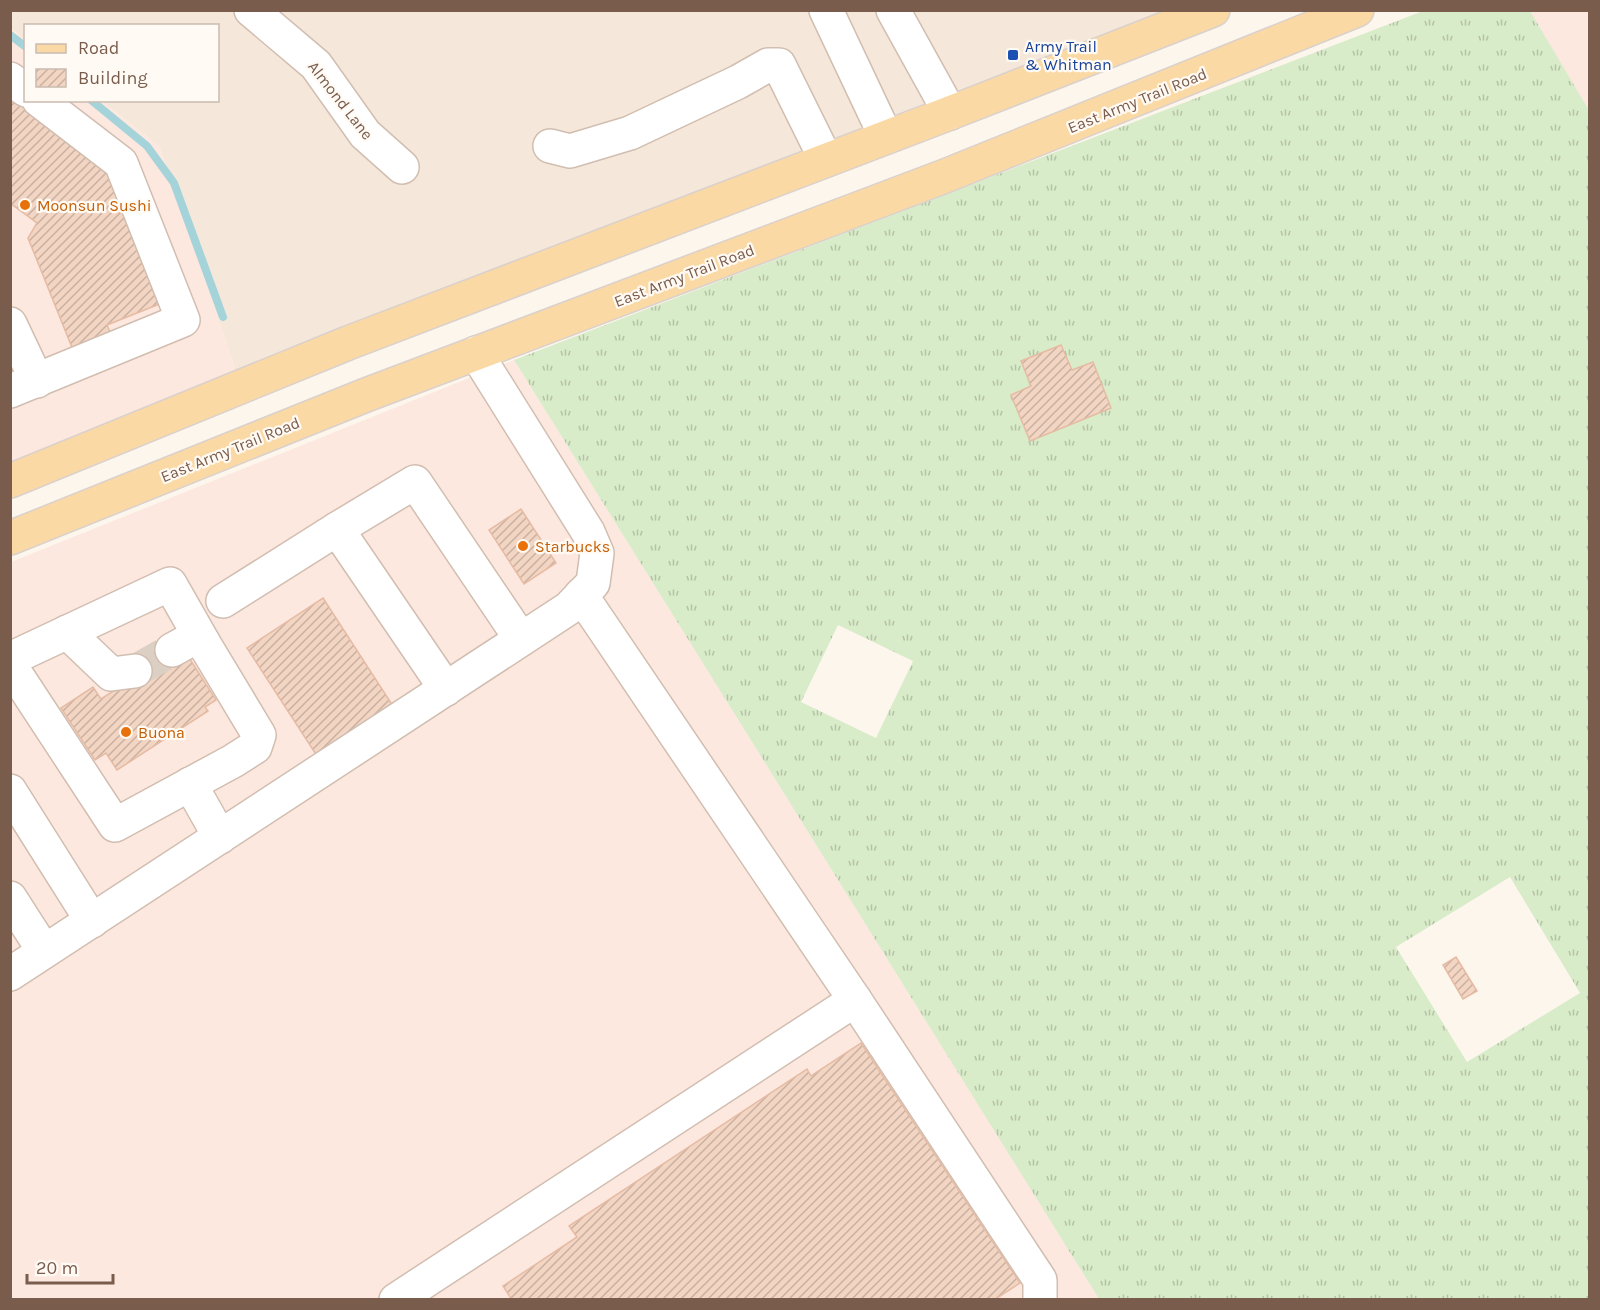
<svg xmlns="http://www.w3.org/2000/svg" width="1600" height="1310" font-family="Karla,sans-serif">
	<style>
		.residential { fill: #f5e8da }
		.commercial { fill: #fde8e0 }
		.grass { fill: url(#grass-tufts); fill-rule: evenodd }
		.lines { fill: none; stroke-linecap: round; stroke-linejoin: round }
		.stream { stroke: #a5d3da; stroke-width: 8 }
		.building { fill: url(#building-hatch); stroke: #e6bba3; stroke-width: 1.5 }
		.minor-tunnel { stroke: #dcd0c4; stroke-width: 33; stroke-dasharray: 33 16; stroke-linecap: butt }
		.minor-casing { stroke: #d1beb0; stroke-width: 36 }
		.major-casing { stroke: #dad1cd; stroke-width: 36 }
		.minor { stroke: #fff; stroke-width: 33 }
		.major { stroke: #fbd9a5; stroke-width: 33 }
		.transit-dot { fill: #1a4fb4; stroke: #fffaf3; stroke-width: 2 }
		.food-dot { fill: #e8710a; stroke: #fffaf3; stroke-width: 2 }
		.labels { text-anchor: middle; stroke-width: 4.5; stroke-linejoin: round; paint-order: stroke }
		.transit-label { font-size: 16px; fill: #164399; stroke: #fffaf3; text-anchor: start }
		.street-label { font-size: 16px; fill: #7a5c4d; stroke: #fffaf3 }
		.food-label { font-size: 16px; fill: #c56008; stroke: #fffaf3; text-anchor: start }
	</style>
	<defs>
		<pattern id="grass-tufts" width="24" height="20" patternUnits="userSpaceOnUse" patternTransform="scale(1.5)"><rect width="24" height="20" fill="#d8ecc9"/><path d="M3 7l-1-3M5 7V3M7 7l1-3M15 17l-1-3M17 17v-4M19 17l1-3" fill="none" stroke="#b4c2a5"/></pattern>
		<pattern id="building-hatch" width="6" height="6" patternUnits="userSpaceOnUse" patternTransform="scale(1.5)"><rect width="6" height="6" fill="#f3d5c3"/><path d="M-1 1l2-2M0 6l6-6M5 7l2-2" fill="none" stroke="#cab0a1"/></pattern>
	</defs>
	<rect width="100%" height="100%" fill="#fdf6ec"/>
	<polygon class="residential" points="10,11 1193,11 237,374 159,146 102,101 218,100 218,26 26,26 25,40 11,28"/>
	<g class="commercial">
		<polygon points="1530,11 1589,11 1589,112"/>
		<polygon points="10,28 25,40 26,100 102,101 159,146 237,374 10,464"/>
		<polygon points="514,360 1099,1299 11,1300 11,562"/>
	</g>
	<path class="grass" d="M1423 11H1530L1590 112 1589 1299H1099L514 360ZM1061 345 1072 370 1093 362 1111 408 1030 441 1011 395 1031 386 1021 362ZM838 625 913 661 876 738 801 702ZM1510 877 1580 993 1467 1062 1396 947Z"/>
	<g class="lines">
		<g class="stream">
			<polyline points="10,35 26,47"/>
			<polyline points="91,100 147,146 174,183 223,317"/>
		</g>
	</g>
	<g class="building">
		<polygon points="10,90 115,171 167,301 107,325 111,334 73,350 28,238 37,223 10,203"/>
		<polygon points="1061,345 1072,370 1093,362 1111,408 1030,441 1011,395 1031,386 1021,361"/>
		<polygon points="521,509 556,563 524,584 489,530"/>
		<polygon points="323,598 393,706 317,756 247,648"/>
		<polygon points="186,653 216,700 205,707 208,711 117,770 106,753 95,760 61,708 93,687 101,699 171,654"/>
		<polygon points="1456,957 1477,991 1463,999 1443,965"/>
		<polygon points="861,1043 1020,1283 994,1300 512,1300 503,1286 577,1237 569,1226 807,1069 811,1076"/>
	</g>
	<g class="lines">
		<polyline class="minor-tunnel" points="135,671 172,650"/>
		<defs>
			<g id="minor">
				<polyline points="251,10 316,65 365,134 402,167"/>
				<polyline points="826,10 886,137"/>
				<polyline points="893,10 950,113"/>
				<polyline points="10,79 26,90"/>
				<polyline points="550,146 570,151 630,133 738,82 768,65 779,65 826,160"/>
				<polyline points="10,324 37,381"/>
				<polyline points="10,391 183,320 121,163 39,100"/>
				<polyline points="581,595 855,1000 1040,1280 1040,1300"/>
				<polyline points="223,601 337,529"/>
				<polyline points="67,632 111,674 135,671"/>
				<polyline points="172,650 192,639 203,642"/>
				<polyline points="10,659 170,584 203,642 259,735 255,747 233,761 115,825 10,665"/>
				<polyline points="446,689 337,529 415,482 521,639"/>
				<polyline points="190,784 220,837"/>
				<polyline points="10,791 92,921"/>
				<polyline points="10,898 44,951"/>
				<polyline points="10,974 569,608 593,583 597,553 588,532 476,353"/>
				<polyline points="396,1300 855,1000"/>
			</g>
			<g id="major">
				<polyline points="10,481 348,343 950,113 1213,10"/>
				<polyline points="10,538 366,395 945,176 1357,10"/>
			</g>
		</defs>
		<use href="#minor" class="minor-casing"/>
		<use href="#major" class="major-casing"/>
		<use href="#minor" class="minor"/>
		<use href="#major" class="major"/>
	</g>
	<rect class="transit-dot" x="1007" y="49" width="12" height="12" rx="3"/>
	<g class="food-dot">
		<circle cx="25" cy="205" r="6"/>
		<circle cx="523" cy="546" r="6"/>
		<circle cx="126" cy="732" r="6"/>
	</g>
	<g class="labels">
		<g class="transit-label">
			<text x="1025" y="52">Army Trail<tspan x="1025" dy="18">&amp; Whitman</tspan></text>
		</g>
		<g class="street-label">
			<text transform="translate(341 100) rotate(52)" y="6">Almond Lane</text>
			<text transform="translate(1137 100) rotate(-22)" y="6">East Army Trail Road</text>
			<text transform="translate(684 275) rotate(-21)" y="6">East Army Trail Road</text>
			<text transform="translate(230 449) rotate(-22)" y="6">East Army Trail Road</text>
		</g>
		<g class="food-label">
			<text x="37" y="211">Moonsun Sushi</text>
			<text x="535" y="552">Starbucks</text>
			<text x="138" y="738">Buona</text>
		</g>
	</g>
	<rect width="1600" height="1310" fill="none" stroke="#7a5c4d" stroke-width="24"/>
	<rect x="24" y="24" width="195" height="78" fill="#fffaf3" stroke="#cabbb1" stroke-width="1.5"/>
	<rect x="36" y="44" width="30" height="9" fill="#fbd9a5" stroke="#cabbb1" stroke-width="1.5"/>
	<text x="78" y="54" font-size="18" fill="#7a5c4d">Road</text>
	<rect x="36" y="69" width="30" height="18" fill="url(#building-hatch)" stroke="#cabbb1" stroke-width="1.5"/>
	<text x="78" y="84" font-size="18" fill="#7a5c4d">Building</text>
	<path d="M27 1274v9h86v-9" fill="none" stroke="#7a5c4d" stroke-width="3"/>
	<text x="36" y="1274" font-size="18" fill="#7a5c4d" stroke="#fffaf3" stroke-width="4.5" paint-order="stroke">20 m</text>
</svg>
